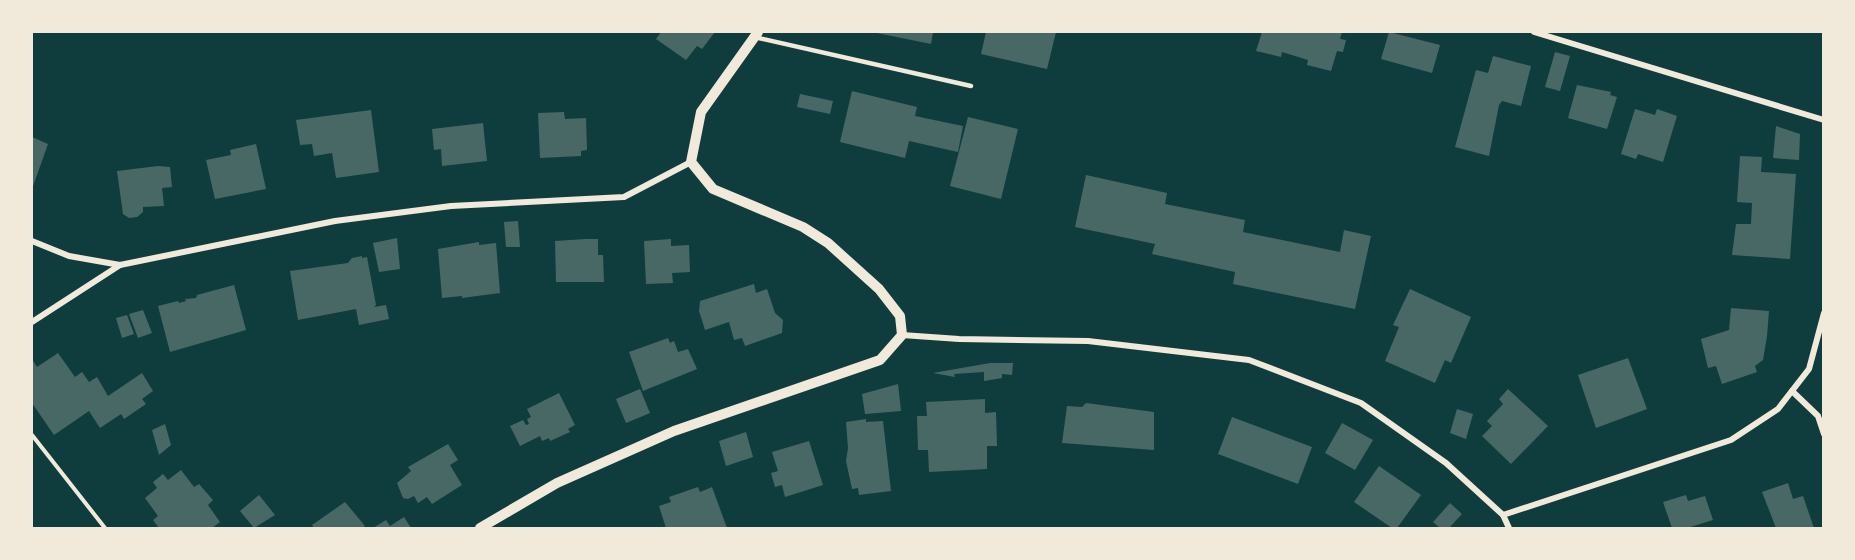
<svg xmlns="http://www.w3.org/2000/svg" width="1855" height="560" font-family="Rubik,sans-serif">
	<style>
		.building { fill: #486865 }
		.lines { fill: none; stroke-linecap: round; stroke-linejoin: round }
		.path { stroke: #f1e9da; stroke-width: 4 }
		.service { stroke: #f1e9da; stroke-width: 4.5 }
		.minor { stroke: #f1e9da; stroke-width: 6 }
		.tertiary { stroke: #f1e9da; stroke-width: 10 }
	</style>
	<rect width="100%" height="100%" fill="#0f3d3e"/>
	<g class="building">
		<polygon points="661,32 715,32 702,49 697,46 686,60 656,39"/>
		<polygon points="986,32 1056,32 1047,69 981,54"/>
		<polygon points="1262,32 1342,32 1340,39 1346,40 1343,52 1337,51 1331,71 1307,65 1308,60 1282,52 1281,57 1256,51"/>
		<polygon points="1389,32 1440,45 1432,73 1381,59"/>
		<polygon points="877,33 877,32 933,32 931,44"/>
		<polygon points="1555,52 1570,56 1560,91 1545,87"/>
		<polygon points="1493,56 1531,66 1521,106 1502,101 1499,105 1489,156 1455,147 1476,70 1488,73"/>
		<polygon points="1577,85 1611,92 1610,95 1617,97 1607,129 1568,118"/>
		<polygon points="852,91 917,107 915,116 963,126 958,152 909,141 905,158 840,142"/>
		<polygon points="800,94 833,101 830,114 797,107"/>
		<polygon points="1635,109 1655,115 1657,109 1677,116 1663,162 1638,154 1636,159 1621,154"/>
		<polygon points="371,110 379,172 336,178 332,153 314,156 312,144 300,145 296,120"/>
		<polygon points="564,112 565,119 586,118 587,150 581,151 581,156 540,158 538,113"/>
		<polygon points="968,117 1018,129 1001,199 950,186"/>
		<polygon points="483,123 487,161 442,166 441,149 434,150 432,129"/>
		<polygon points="1776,126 1800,134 1799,160 1773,158"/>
		<polygon points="32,137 48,144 32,189"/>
		<polygon points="256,144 266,189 215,199 206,160 231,155 230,150"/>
		<polygon points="1740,156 1762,157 1761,172 1796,174 1790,259 1732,255 1736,224 1751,224 1752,203 1737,202"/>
		<polygon points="158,166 170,167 172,187 162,188 164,206 143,207 143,212 137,217 129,218 123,214 117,171"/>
		<polygon points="1086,175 1167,193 1165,204 1245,220 1243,232 1340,252 1344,230 1371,236 1355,309 1233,284 1235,272 1152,254 1155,244 1075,227"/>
		<polygon points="518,221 520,247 506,247 504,222"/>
		<polygon points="397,238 400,269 379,272 373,243"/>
		<polygon points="586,239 598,239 598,255 603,255 604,282 556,282 555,241"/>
		<polygon points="671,239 671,246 689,245 690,272 672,273 673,283 646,284 644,241"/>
		<polygon points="479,242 479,245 496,243 500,293 462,298 462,296 442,298 438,249"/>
		<polygon points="362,256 362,258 367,257 376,305 374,307 386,305 389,319 359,325 356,309 298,320 290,271 348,263 352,258"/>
		<polygon points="754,284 756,293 767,289 775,313 783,320 782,333 745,346 742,338 734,340 729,322 705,330 699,311 700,301"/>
		<polygon points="234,285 246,330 170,352 158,306 178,301 179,303 186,301 185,299 196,298 197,295"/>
		<polygon points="1410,289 1471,317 1451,363 1445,360 1435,383 1385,361 1399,327 1393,325"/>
		<polygon points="1731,308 1769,311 1767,336 1763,360 1755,366 1757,372 1722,384 1716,366 1708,368 1701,339 1729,330"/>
		<polygon points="143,310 152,333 138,338 129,314"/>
		<polygon points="127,315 134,334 122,338 116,318"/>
		<polygon points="668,338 670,343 674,341 678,352 688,349 697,369 643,391 629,352"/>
		<polygon points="58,353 75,377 82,372 89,382 97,377 108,396 142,373 153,391 142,399 146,404 124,419 121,414 100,428 89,411 54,435 32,403 32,359 37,367"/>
		<polygon points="1628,358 1647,409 1596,428 1578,375"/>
		<polygon points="990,363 1013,363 1012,375 1002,374 1002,378 984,381 984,372 954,374 955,377 933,373"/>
		<polygon points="898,384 901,411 865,414 862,394"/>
		<polygon points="640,389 650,413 626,423 616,399"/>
		<polygon points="1508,389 1548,426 1511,464 1482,436 1492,426 1487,421 1503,404 1499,399"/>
		<polygon points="559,393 575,425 568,429 570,432 550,441 549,438 542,441 540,436 520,446 510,426 523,420 526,425 529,424 527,419 531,417 527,409"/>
		<polygon points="985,399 985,413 996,412 997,446 987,446 987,469 929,472 928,450 918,450 917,416 927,416 926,402"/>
		<polygon points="1086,403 1154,412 1154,450 1062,443 1067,406 1082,407"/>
		<polygon points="1457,409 1473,414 1466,439 1450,433"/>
		<polygon points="1232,417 1312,447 1298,484 1218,454"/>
		<polygon points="866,419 866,422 883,421 891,491 859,495 858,488 852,489 846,461 848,448 846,422"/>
		<polygon points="1342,423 1373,440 1355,470 1325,453"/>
		<polygon points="165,424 171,445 159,455 152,430"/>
		<polygon points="746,432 753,457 726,466 719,441"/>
		<polygon points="809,441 823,485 785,497 782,485 775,487 771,473 778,471 772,452"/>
		<polygon points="448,444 458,460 450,465 462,485 432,504 427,497 418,503 414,496 408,499 403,498 397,483 411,471 408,467"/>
		<polygon points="1379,466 1421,495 1397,528 1392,528 1354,502"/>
		<polygon points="181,470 194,487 199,484 213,500 208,505 220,522 212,528 159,528 153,520 158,516 145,498 157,488 153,482 163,474 168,480"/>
		<polygon points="1788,483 1793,499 1803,496 1814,528 1776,528 1762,492"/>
		<polygon points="698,487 700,492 712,487 727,528 666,528 659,506 671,502 669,497"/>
		<polygon points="259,495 275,515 254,528 240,511"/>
		<polygon points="1686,495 1688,501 1705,496 1713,520 1687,528 1672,528 1663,502"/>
		<polygon points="345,502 365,526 362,528 314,528 312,525"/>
		<polygon points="1450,503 1462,514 1449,528 1440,528 1433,522"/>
		<polygon points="404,517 411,528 373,528 386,520 390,526"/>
	</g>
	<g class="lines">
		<polyline class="path" points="32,435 105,528"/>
		<polyline class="service" points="754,37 971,86"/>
		<g class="minor">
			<polyline points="1534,32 1824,120"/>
			<polyline points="32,241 69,256 120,265 335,221 451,206 624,197 691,162"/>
			<polyline points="32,322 120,265"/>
			<polyline points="902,335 959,339 1088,341 1249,360 1361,403 1446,463 1503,515 1509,528"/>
			<polyline points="1792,391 1818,416 1824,434"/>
			<polyline points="1503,515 1731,440 1778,409 1809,369 1824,313"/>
		</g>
		<polyline class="tertiary" points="480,528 557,483 674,431 880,360 902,335 900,316 879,289 828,243 803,227 713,189 691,162 701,112 758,32"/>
	</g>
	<rect width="1855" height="560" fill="none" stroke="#f1e9da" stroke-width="66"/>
</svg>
